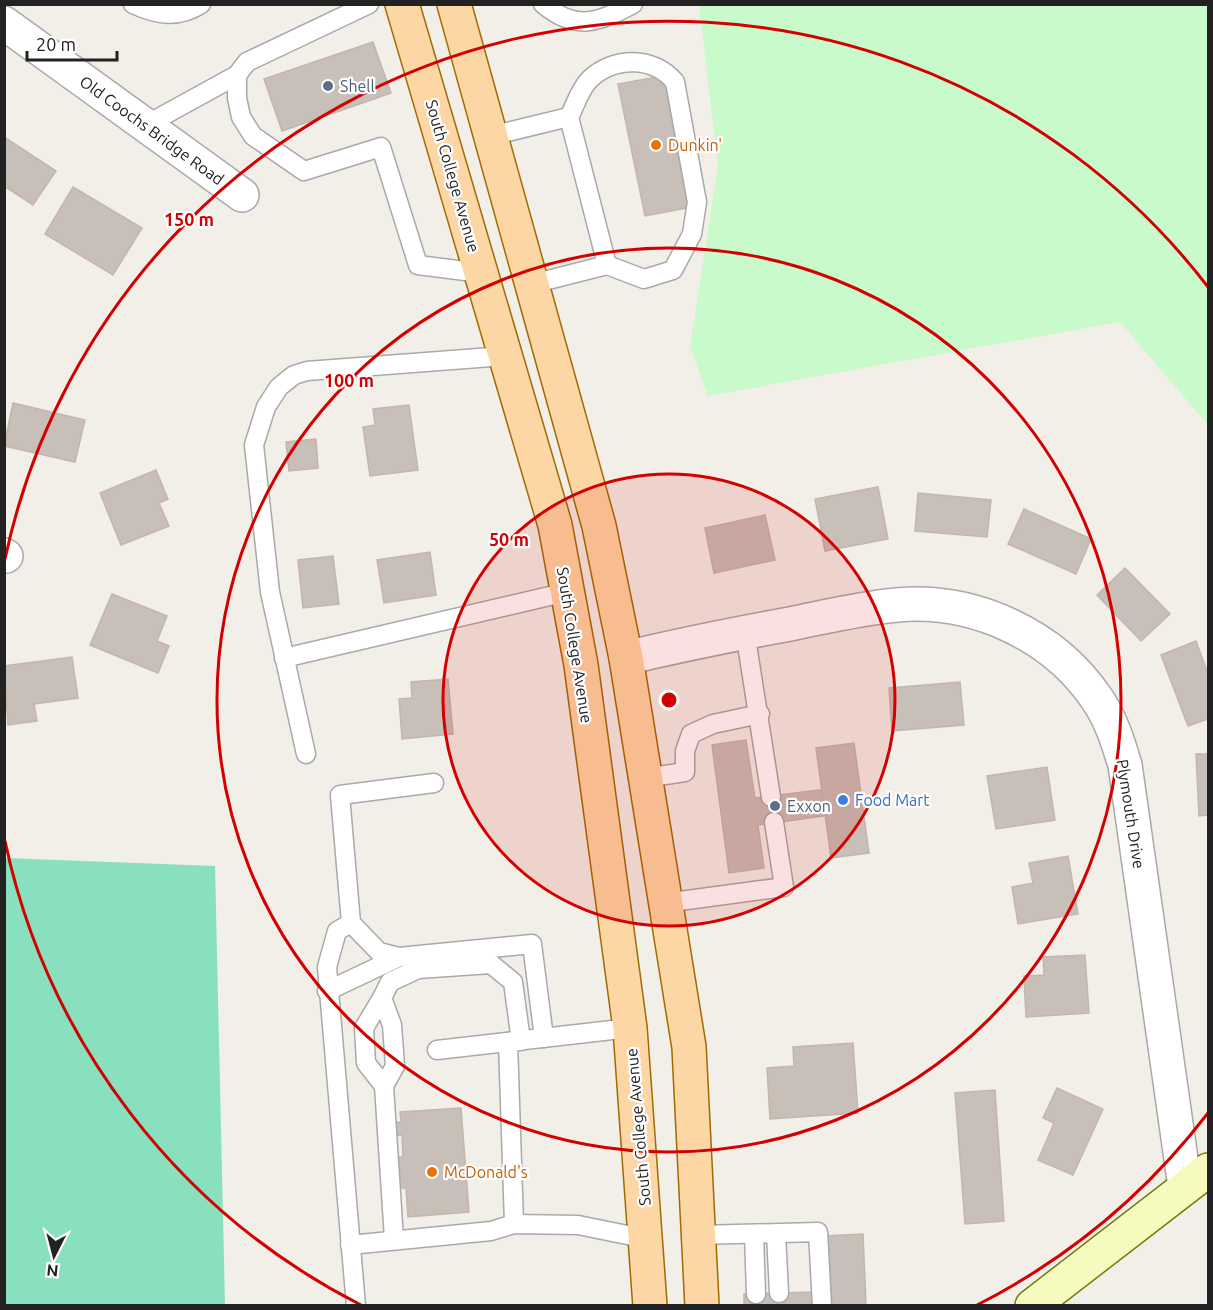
<svg xmlns="http://www.w3.org/2000/svg" width="1213" height="1310" font-family="Ubuntu,sans-serif">
	<style>
		.park { fill: #c8facc }
		.pitch { fill: #88e0be }
		.building { fill: #c7bfb8; stroke: #c4b6ab; stroke-width: 1.5 }
		.lines { fill: none; stroke-linecap: round; stroke-linejoin: round }
		.lane-casing { stroke: #a9a9a9; stroke-width: 21 }
		.street-casing { stroke: #a9a9a9; stroke-width: 36 }
		.secondary-casing { stroke: #707d05; stroke-width: 36 }
		.primary-casing { stroke: #a06b00; stroke-width: 36 }
		.lane { stroke: #fff; stroke-width: 18 }
		.street { stroke: #fff; stroke-width: 33 }
		.secondary { stroke: #f7fabf; stroke-width: 33 }
		.primary { stroke: #fcd6a4; stroke-width: 33 }
		.ring { fill: none; stroke: #d40000; stroke-width: 3 }
		.service-dot { fill: #5c6f8a; stroke: #fff; stroke-width: 2 }
		.food-dot { fill: #e8710a; stroke: #fff; stroke-width: 2 }
		.shop-dot { fill: #3f7fe0; stroke: #fff; stroke-width: 2 }
		.labels { text-anchor: middle; stroke-width: 4.5; stroke-linejoin: round; paint-order: stroke }
		.service-label { font-size: 16px; fill: #4e5e75; stroke: #fff; text-anchor: start }
		.street-label { font-size: 16px; fill: #222; stroke: #fff }
		.food-label { font-size: 16px; fill: #c56008; stroke: #fff; text-anchor: start }
		.shop-label { font-size: 16px; fill: #366cbe; stroke: #fff; text-anchor: start }
		.centre { fill: #d40000; stroke: #fff; stroke-width: 3 }
		.ring-label { font-size: 18px; text-anchor: middle; font-weight: bold; fill: #d40000; stroke: #fff; stroke-width: 4.5; stroke-linejoin: round; paint-order: stroke }
	</style>
	<rect width="100%" height="100%" fill="#f2efe9"/>
	<polygon class="park" points="699,5 1208,5 1208,425 1120,322 708,396 690,347 718,166"/>
	<polygon class="pitch" points="5,858 215,866 225,1305 5,1305"/>
	<g class="building">
		<polygon points="373,42 391,93 282,131 264,79"/>
		<polygon points="667,75 693,207 645,216 618,84"/>
		<polygon points="4,137 56,171 33,205 4,186"/>
		<polygon points="73,187 142,228 113,275 45,234"/>
		<polygon points="13,403 85,420 75,462 4,446"/>
		<polygon points="409,405 418,470 370,476 363,427 375,425 373,409"/>
		<polygon points="316,439 318,468 289,471 286,442"/>
		<polygon points="156,470 168,499 159,503 169,526 121,545 100,493"/>
		<polygon points="878,487 888,539 825,551 815,499"/>
		<polygon points="918,493 991,500 987,537 915,531"/>
		<polygon points="1024,509 1091,539 1076,574 1008,544"/>
		<polygon points="765,515 775,560 714,573 705,528"/>
		<polygon points="430,552 436,595 384,603 377,560"/>
		<polygon points="333,556 339,604 303,608 298,560"/>
		<polygon points="1125,568 1170,614 1141,641 1097,595"/>
		<polygon points="112,594 167,616 157,641 169,646 158,673 90,645"/>
		<polygon points="1196,641 1208,674 1208,719 1188,726 1161,655"/>
		<polygon points="72,657 78,698 34,704 37,721 8,725 4,666"/>
		<polygon points="448,679 453,734 402,739 399,699 412,698 411,682"/>
		<polygon points="960,682 964,725 892,731 889,688"/>
		<polygon points="746,740 755,798 827,789 830,815 758,825 764,868 729,873 712,745"/>
		<polygon points="854,743 869,853 831,858 816,748"/>
		<polygon points="1196,754 1208,754 1208,815 1199,816"/>
		<polygon points="1047,767 1055,820 996,829 987,776"/>
		<polygon points="1068,856 1078,914 1018,924 1012,887 1033,883 1029,863"/>
		<polygon points="1085,955 1089,1013 1026,1017 1024,976 1044,975 1043,957"/>
		<polygon points="853,1043 858,1113 770,1119 767,1068 794,1066 793,1047"/>
		<polygon points="1057,1088 1103,1109 1073,1175 1038,1160 1054,1123 1043,1118"/>
		<polygon points="995,1090 1004,1221 965,1224 955,1093"/>
		<polygon points="461,1108 469,1212 408,1217 406,1188 399,1188 396,1157 403,1157 402,1135 395,1136 394,1123 401,1122 400,1112"/>
		<polygon points="863,1234 866,1306 827,1306 824,1236"/>
		<polygon points="814,1292 815,1306 744,1306 744,1294"/>
	</g>
	<g class="lines">
		<defs>
			<g id="lane">
				<path d="M133 4C157 15 178 19 201 4"/>
				<polyline points="369,4 247,62 237,75 237,98 241,117 253,136 304,171 381,147 418,265 481,273"/>
				<path d="M543 4C576 32 599 22 633 4"/>
				<path d="M569 117C575 106 580 89 589 80 613 56 654 56 675 82L697 202 692 234 673 270 644 279 607 265"/>
				<polyline points="146,125 237,75"/>
				<polyline points="491,136 569,117 607,265 532,284"/>
				<polyline points="745,632 771,797"/>
				<polyline points="284,658 567,592"/>
				<polyline points="306,754 270,592 254,445 266,407 279,387 294,375 307,371 505,356"/>
				<polyline points="645,778 685,772 685,751 691,734 713,724 760,714"/>
				<polyline points="665,903 784,887 774,822"/>
				<polyline points="351,923 379,952 399,957"/>
				<polyline points="327,991 399,957 532,944 544,1038"/>
				<polyline points="382,998 364,1028 366,1063 384,1086"/>
				<polyline points="508,1042 514,1224"/>
				<polyline points="437,1050 630,1028"/>
				<polyline points="754,1234 756,1294"/>
				<polyline points="776,1234 779,1293"/>
				<polyline points="698,1235 818,1232 822,1306"/>
				<polyline points="394,1239 384,1086 395,1066 392,1025 382,998 390,982 418,969 491,964 513,982 521,1041"/>
				<polyline points="350,1245 491,1231 514,1224 578,1225 647,1239"/>
				<polyline points="356,1306 327,967 337,931 351,923 340,795 434,783"/>
			</g>
			<g id="street">
				<polyline points="4,23 242,195"/>
				<polyline points="4,555 6,556"/>
				<path d="M626 658C680 645 735 634 790 624 825 617 861 608 897 605 974 598 1054 635 1097 699 1111 719 1118 742 1125 765L1185 1187"/>
			</g>
			<polyline id="secondary" points="1032,1306 1208,1170"/>
			<g id="primary">
				<polyline points="402,4 555,525 581,665 630,1028 650,1306"/>
				<polyline points="454,4 599,526 626,658 689,1047 702,1306"/>
			</g>
		</defs>
		<use href="#lane" class="lane-casing"/>
		<use href="#street" class="street-casing"/>
		<use href="#secondary" class="secondary-casing"/>
		<use href="#primary" class="primary-casing"/>
		<use href="#lane" class="lane"/>
		<use href="#street" class="street"/>
		<use href="#secondary" class="secondary"/>
		<use href="#primary" class="primary"/>
	</g>
	<circle cx="669" cy="700" r="226" fill="#d40000" fill-opacity=".12"/>
	<g class="ring">
		<circle cx="669" cy="700" r="226"/>
		<circle cx="669" cy="700" r="452"/>
		<path d="M1208 1113A679 679 0 0 1 977 1305M361 1305A679 679 0 0 1 5 841M5 559A679 679 0 0 1 1208 287"/>
	</g>
	<g class="service-dot">
		<circle cx="328" cy="86" r="6"/>
		<circle cx="775" cy="806" r="6"/>
	</g>
	<g class="food-dot">
		<circle cx="656" cy="145" r="6"/>
		<circle cx="432" cy="1172" r="6"/>
	</g>
	<circle class="shop-dot" cx="843" cy="800" r="6"/>
	<g class="labels">
		<g class="service-label">
			<text x="340" y="92">Shell</text>
			<text x="787" y="812">Exxon</text>
		</g>
		<g class="street-label">
			<text transform="translate(152 130) rotate(36)" y="6">Old Coochs Bridge Road</text>
			<text transform="translate(453 176) rotate(74)" y="6">South College Avenue</text>
			<text transform="translate(575 645) rotate(81)" y="6">South College Avenue</text>
			<text transform="translate(1131 814) rotate(81)" y="6">Plymouth Drive</text>
			<text transform="translate(638 1127) rotate(-95)" y="6">South College Avenue</text>
		</g>
		<g class="food-label">
			<text x="668" y="151">Dunkin'</text>
			<text x="444" y="1178">McDonald's</text>
		</g>
		<g class="shop-label">
			<text x="855" y="806">Food Mart</text>
		</g>
	</g>
	<circle cx="669" cy="700" r="9" class="centre"/>
	<g class="ring-label">
		<text x="189" y="226">150 m</text>
		<text x="349" y="387">100 m</text>
		<text x="509" y="546">50 m</text>
	</g>
	<rect width="1213" height="1310" fill="none" stroke="#222222" stroke-width="12"/>
	<g transform="translate(54 1256) rotate(186)" stroke="#ffffff" stroke-width="4.5" paint-order="stroke">
	<path d="M0-4.5L10 22L0 15L-10 22Z" fill="#222222"/>
	<text y="-9" font-size="16" font-weight="bold" text-anchor="middle" fill="#222222">N</text>
	</g>
	<path d="M27 51v9h90v-9" fill="none" stroke="#222222" stroke-width="3"/>
	<text x="36" y="51" font-size="18" fill="#222222" stroke="#ffffff" stroke-width="4.5" paint-order="stroke">20 m</text>
</svg>
